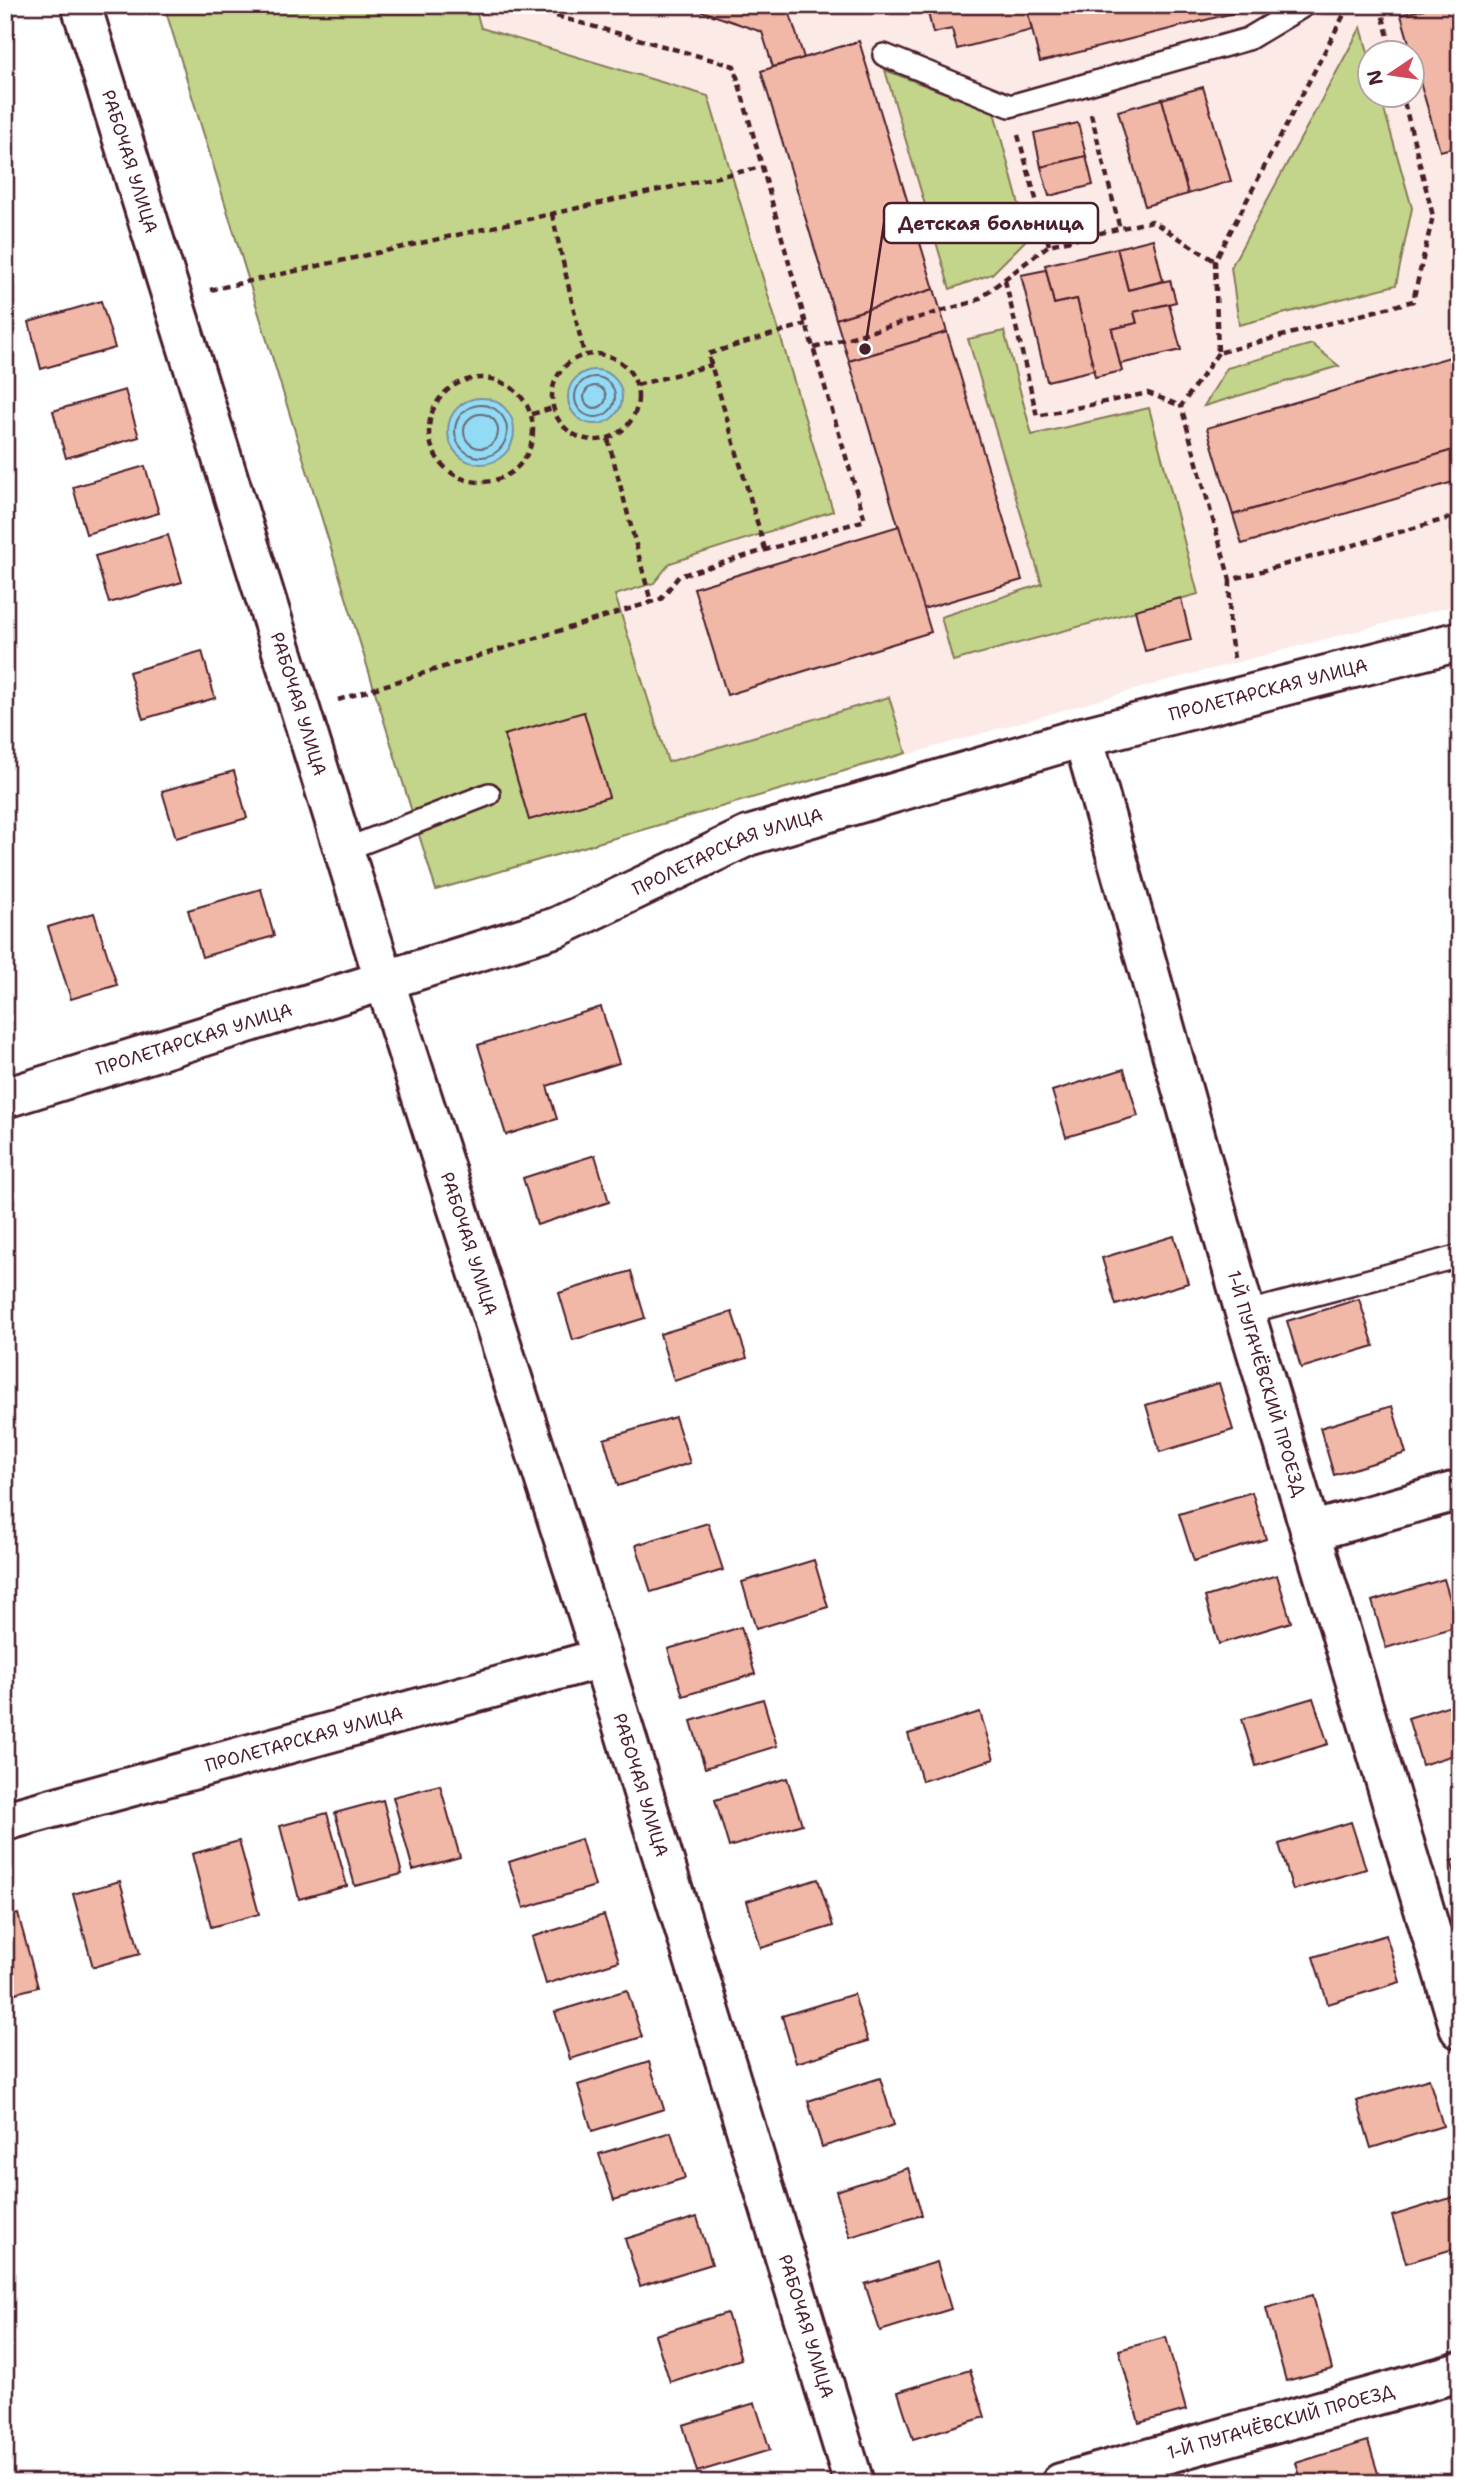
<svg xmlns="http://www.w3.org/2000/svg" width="1465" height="2488" font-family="'Shantell Sans',sans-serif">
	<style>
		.built { fill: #fbeae5; fill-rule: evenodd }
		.green { fill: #c3d58a; stroke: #867a5a; stroke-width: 2 }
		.water { fill: #93dbf4; stroke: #7690a4; stroke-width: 2 }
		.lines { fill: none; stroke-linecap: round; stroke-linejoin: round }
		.shore { stroke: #676a7b; stroke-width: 2 }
		.building { fill: #f1b8a8; stroke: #4a1f2b; stroke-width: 2 }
		.lane-casing { stroke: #4a1f2b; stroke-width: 26 }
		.street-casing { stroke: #4a1f2b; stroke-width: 44 }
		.path { stroke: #4a1f2b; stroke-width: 4.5; stroke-dasharray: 7 5; stroke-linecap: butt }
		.lane { stroke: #fff; stroke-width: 21 }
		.street { stroke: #fff; stroke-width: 38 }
		.labels { text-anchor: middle; stroke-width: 5; stroke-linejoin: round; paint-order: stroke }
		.street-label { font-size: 18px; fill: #4a1f2b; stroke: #fff }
		.leader { fill: none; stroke: #4a1f2b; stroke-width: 2.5 }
		.callout-dot { fill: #4a1f2b; stroke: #fff; stroke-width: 2.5 }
		.callout { fill: #fff; stroke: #4a1f2b; stroke-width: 2.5 }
		.callout-label { font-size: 19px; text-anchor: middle; font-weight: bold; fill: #4a1f2b }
	</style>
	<rect width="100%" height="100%" fill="#fff"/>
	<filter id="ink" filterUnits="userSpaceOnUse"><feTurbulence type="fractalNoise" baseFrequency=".0143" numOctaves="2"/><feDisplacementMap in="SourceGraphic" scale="14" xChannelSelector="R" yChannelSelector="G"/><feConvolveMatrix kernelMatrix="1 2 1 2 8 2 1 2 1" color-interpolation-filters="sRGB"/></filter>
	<g filter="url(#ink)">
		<path class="built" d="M164 5H1460V604L1165 681 436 890ZM1370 52H1412V94H1370Z"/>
		<g class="green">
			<polygon points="164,5 474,5 481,28 708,96 833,511 670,563 654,583 615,595 668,762 889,697 906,753 436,890"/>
			<polygon points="1361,27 1370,60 1370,94 1380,95 1412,208 1396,285 1239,325 1231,267"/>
			<polygon points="885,70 994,112 1028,238 992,274 950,289"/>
			<polygon points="1004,331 1032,435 1149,408 1198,594 953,661 941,617 1042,584 968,339"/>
			<polygon points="1312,344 1339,366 1204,406 1227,368"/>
		</g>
		<g class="water">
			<circle cx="595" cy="397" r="27"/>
			<circle cx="481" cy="431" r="33"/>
		</g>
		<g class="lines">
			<g class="shore">
				<circle cx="595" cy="397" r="20"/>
				<circle cx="595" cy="397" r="11"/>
				<circle cx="481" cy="431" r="26"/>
				<circle cx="481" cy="431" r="17"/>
			</g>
		</g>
		<g class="building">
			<polygon points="684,5 773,5 789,11 804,58 773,67 762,32"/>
			<polygon points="926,5 1026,5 1032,30 957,49 952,29 933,33"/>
			<polygon points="1026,5 1240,5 1241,11 1040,62"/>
			<polygon points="1423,5 1460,5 1460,146 1440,151 1401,15 1424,9"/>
			<polygon points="859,41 934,289 836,319 761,71"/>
			<polygon points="1203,87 1231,181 1188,194 1162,99"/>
			<polygon points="1162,99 1188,194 1145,206 1118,111"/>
			<polygon points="1078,123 1086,156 1041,167 1034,133"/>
			<polygon points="1086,156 1093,185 1049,196 1041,167"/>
			<polygon points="1153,239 1163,281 1128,290 1117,248"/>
			<polygon points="1117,248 1128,290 1170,280 1176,302 1134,312 1137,323 1112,329 1122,371 1095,377 1077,299 1054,304 1045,265"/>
			<polygon points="1046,270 1054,304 1077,299 1094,370 1047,381 1021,275"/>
			<polygon points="934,289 947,332 849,361 836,319"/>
			<polygon points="101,301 115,348 41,369 29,322"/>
			<polygon points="1169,304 1181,350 1120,364 1112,329 1137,323 1134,312"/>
			<polygon points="947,332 1022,580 923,609 849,361"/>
			<polygon points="1460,354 1460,448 1233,515 1207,428"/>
			<polygon points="125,390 139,437 66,458 53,411"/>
			<polygon points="1460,448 1460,480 1242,544 1233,515"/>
			<polygon points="145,466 159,513 86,534 73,487"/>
			<polygon points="899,526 931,632 727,695 694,588"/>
			<polygon points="168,535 182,582 109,603 95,556"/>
			<polygon points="1181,598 1191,640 1145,651 1135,610"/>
			<polygon points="202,651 215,698 143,719 129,672"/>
			<polygon points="584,712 609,797 529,820 504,735"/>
			<polygon points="234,771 247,818 176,838 162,791"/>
			<polygon points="261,889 274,936 202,957 188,910"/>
			<polygon points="94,913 117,985 71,999 48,927"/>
			<polygon points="601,1007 619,1063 547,1086 557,1119 506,1135 478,1045"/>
			<polygon points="1124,1069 1138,1116 1066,1137 1052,1091"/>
			<polygon points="595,1155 609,1202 537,1225 523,1178"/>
			<polygon points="1174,1236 1188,1283 1116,1305 1102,1258"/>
			<polygon points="631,1271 645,1318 573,1340 559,1293"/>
			<polygon points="1359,1299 1374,1346 1301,1368 1287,1321"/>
			<polygon points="732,1312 747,1358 674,1381 660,1334"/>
			<polygon points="1219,1383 1233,1430 1160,1452 1146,1405"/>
			<polygon points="1392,1406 1406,1453 1334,1475 1320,1428"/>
			<polygon points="675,1417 690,1463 618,1486 604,1439"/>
			<polygon points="1252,1492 1266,1539 1194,1561 1179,1514"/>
			<polygon points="708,1523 723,1570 651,1592 636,1545"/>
			<polygon points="814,1560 828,1607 756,1629 742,1582"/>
			<polygon points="1277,1575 1291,1622 1219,1644 1205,1597"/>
			<polygon points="1444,1579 1458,1626 1386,1648 1372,1601"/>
			<polygon points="741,1627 755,1674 683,1696 668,1649"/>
			<polygon points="1313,1698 1328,1744 1256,1766 1242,1719"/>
			<polygon points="763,1699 777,1746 705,1768 691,1721"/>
			<polygon points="1460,1702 1460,1753 1422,1765 1408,1718"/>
			<polygon points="980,1712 994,1759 922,1781 908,1734"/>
			<polygon points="787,1778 802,1824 729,1847 715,1800"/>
			<polygon points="440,1785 460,1857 413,1870 393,1797"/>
			<polygon points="383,1800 402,1874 355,1886 335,1813"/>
			<polygon points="327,1813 347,1886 299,1899 280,1826"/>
			<polygon points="1351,1822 1366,1869 1293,1890 1279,1844"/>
			<polygon points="581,1839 595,1886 524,1908 509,1862"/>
			<polygon points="239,1841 259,1914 211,1927 192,1854"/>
			<polygon points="1460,1858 1460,1891 1451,1861"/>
			<polygon points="818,1879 833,1926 761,1948 747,1901"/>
			<polygon points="120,1881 140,1954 93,1967 73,1894"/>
			<polygon points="18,1914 38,1987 5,1996 5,1918"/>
			<polygon points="604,1915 619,1961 546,1984 532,1937"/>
			<polygon points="1386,1935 1400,1982 1328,2004 1313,1957"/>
			<polygon points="627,1990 642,2037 570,2059 555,2012"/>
			<polygon points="854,1994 868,2041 796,2063 782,2016"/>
			<polygon points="649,2062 664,2109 592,2131 578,2085"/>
			<polygon points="880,2078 894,2125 822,2147 808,2101"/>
			<polygon points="1429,2079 1443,2126 1371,2148 1357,2101"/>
			<polygon points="671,2132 685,2178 614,2200 599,2154"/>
			<polygon points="908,2168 922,2215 850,2237 836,2191"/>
			<polygon points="1460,2195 1460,2247 1406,2263 1392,2216"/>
			<polygon points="697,2217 712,2264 640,2286 625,2239"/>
			<polygon points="937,2262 951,2309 880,2331 865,2284"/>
			<polygon points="1313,2295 1332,2369 1286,2381 1266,2308"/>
			<polygon points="727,2313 741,2359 670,2382 655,2335"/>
			<polygon points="1166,2337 1186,2410 1139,2423 1119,2350"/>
			<polygon points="970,2370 985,2417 913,2439 898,2392"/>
			<polygon points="755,2403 770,2450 697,2472 683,2425"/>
			<polygon points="1368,2441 1381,2483 1302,2483 1296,2463"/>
		</g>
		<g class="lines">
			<defs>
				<g id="lane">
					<polyline points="884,55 1010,106 1248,39 1305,5"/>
					<polyline points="344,850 489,794"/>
					<polyline points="1245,1313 1460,1256"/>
				</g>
				<g id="street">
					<path id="s1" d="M81 5 384 979 602 1658 854 2483"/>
					<path id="s2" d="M1083 737 1245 1313 1460 2029"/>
					<path id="s3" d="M5 1098 557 927 748 836 1083 737 1460 641"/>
					<polyline points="1310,1532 1460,1490"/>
					<path id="s4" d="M5 1821 602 1658"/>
					<path id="s5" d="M1061 2483 1460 2372"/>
				</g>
			</defs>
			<use href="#lane" class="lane-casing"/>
			<use href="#street" class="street-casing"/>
			<g class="path">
				<polyline points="1349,5 1215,261 1218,353 1413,301 1433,216 1402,94"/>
				<polyline points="1380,5 1392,52"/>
				<polyline points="1091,114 1120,229"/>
				<polyline points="1018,135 1049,245"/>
				<polyline points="552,214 584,354"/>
				<polyline points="1005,280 1037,416 1148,393 1181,406"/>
				<polyline points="210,290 762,167"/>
				<polyline points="814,348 976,301 1049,245 1152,221 1215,261"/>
				<polyline points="1218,353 1181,406 1230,580 1460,515"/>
				<circle cx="595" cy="397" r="43"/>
				<circle cx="481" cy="430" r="52"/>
				<polyline points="637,385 712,365"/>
				<polyline points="532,414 553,408"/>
				<polyline points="608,439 651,602"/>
				<polyline points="765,549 708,354 806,324"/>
				<polyline points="1230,580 1229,629 1234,658"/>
				<polyline points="338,700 661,599 679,576 865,520 806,324 734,66 517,5"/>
			</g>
			<use href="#lane" class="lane"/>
			<use href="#street" class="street"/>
		</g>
	</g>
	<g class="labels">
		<g class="street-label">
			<text dy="6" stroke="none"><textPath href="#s1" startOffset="164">РАБОЧАЯ УЛИЦА</textPath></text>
			<text dy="6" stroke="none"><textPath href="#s3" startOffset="1330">ПРОЛЕТАРСКАЯ УЛИЦА</textPath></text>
			<text dy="6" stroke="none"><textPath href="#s1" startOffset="732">РАБОЧАЯ УЛИЦА</textPath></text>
			<text dy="6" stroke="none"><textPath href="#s3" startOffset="765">ПРОЛЕТАРСКАЯ УЛИЦА</textPath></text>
			<text dy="6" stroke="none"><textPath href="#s3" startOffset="198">ПРОЛЕТАРСКАЯ УЛИЦА</textPath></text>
			<text dy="6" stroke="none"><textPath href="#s1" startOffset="1298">РАБОЧАЯ УЛИЦА</textPath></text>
			<text dy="6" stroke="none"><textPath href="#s2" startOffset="672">1-Й ПУГАЧЁВСКИЙ ПРОЕЗД</textPath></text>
			<text dy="6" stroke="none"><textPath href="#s4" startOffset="310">ПРОЛЕТАРСКАЯ УЛИЦА</textPath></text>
			<text dy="6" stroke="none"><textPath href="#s1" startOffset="1866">РАБОЧАЯ УЛИЦА</textPath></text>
			<text dy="6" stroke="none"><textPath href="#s1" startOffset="2432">РАБОЧАЯ УЛИЦА</textPath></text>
			<text dy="6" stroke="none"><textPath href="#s5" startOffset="228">1-Й ПУГАЧЁВСКИЙ ПРОЕЗД</textPath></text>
		</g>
	</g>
	<path class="leader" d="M865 349L884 223"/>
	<circle class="callout-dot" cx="865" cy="349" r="7"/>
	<rect class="callout" x="884" y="203" width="214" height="40" rx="7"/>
	<g class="callout-label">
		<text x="991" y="230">Детская больница</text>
	</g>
	<rect width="1465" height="2488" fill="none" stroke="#fff" stroke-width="28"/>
	<rect x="14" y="14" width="1437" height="2460" fill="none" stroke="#4a1f2b" stroke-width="2.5" filter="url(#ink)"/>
	<g transform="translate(1391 74) rotate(257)"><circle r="33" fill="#ffffff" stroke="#b7a5aa" stroke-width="2"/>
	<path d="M0-5L12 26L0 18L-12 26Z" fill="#d1495b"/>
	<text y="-10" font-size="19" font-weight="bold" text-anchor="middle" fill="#4a1f2b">N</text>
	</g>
</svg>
